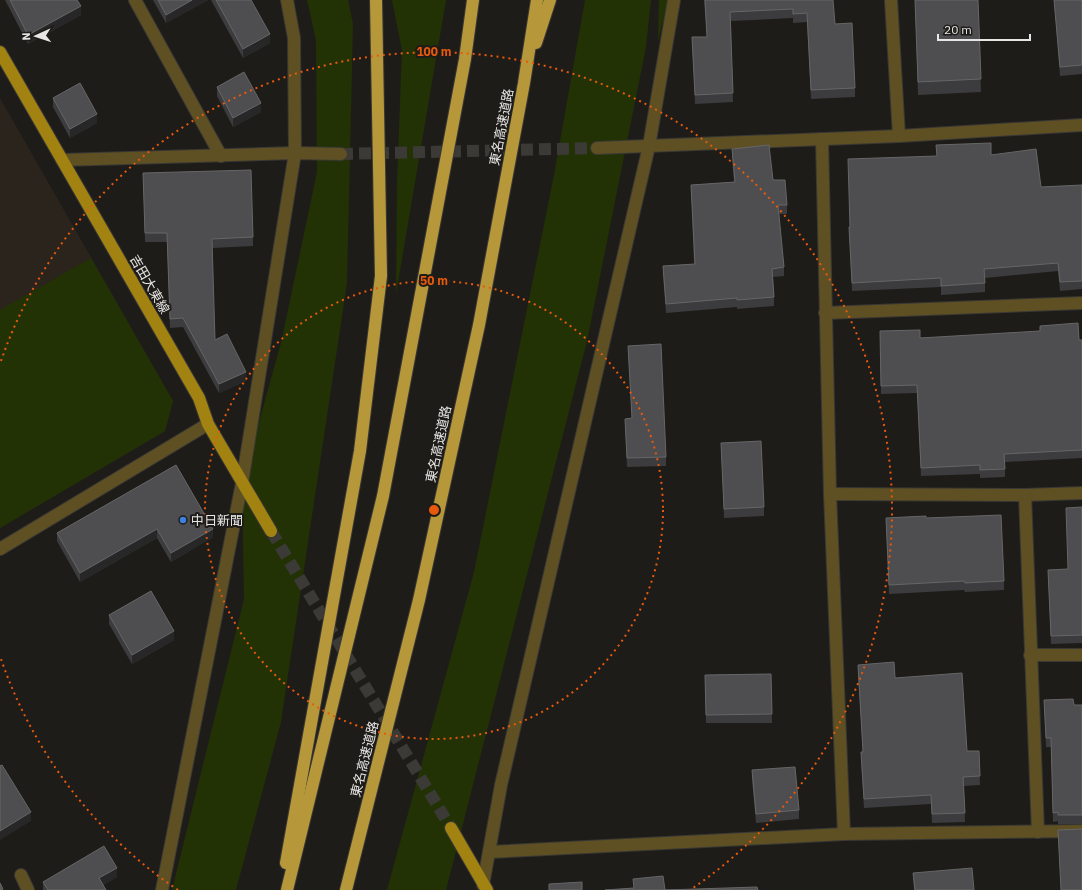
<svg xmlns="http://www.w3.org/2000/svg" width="1082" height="890" font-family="'IBM Plex Sans','Noto Sans JP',sans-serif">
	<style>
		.built { fill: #2b241d }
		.green { fill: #223205 }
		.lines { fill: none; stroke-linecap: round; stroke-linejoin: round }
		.minor-tunnel { stroke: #3c3a37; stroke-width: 12; stroke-dasharray: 12 6; stroke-linecap: butt }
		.primary-tunnel { stroke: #3c3a37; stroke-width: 12; stroke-dasharray: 12 6; stroke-linecap: butt }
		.service-casing { stroke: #3a3835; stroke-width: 14 }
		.minor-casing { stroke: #3a3835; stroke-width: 14 }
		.primary-casing { stroke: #3a3835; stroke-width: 14 }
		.motorway-casing { stroke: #3a3835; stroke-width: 14 }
		.service { stroke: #5e5023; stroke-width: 12 }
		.minor { stroke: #5e5023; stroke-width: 12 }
		.primary { stroke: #a28210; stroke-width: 12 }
		.motorway { stroke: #b6983b; stroke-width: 12 }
		.wall { fill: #3c3c3e }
		.shaded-wall { fill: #282728 }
		.building { fill: #4e4e50; stroke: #666667 }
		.ring { fill: none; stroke: #e8590c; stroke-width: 2; stroke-dasharray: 2 4 }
		.shop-dot { fill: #3f7fe0; stroke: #1e1c19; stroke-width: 1.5 }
		.labels { text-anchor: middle; stroke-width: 4; stroke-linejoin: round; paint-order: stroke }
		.street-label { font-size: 13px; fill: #e7e6e4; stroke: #1e1c19 }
		.poi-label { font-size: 13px; fill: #e7e6e4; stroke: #1e1c19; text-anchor: start }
		.centre { fill: #e8590c; stroke: #1e1c19; stroke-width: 2 }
		.ring-label { font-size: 12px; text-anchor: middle; font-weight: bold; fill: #e8590c; stroke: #1e1c19; stroke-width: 4; stroke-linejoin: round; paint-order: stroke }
	</style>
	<rect width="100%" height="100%" fill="#1e1c19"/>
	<polygon class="built" points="0,98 173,401 165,431 0,528"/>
	<g class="green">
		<polygon points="307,0 348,0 353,24 347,283 281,722 236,890 172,890 244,599 242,483 281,343 317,172 316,40"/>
		<polygon points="392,0 446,0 396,294 397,182 402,50"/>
		<polygon points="585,0 651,0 646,47 587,341 446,890 387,890 474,572 554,175"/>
		<polygon points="659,0 668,0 658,41"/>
		<polygon points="91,258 173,401 165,431 0,528 0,310"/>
	</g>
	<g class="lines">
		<polyline class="minor-tunnel" points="341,154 597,148"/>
		<polyline class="primary-tunnel" points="271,531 451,828"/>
		<defs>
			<polyline id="service" points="21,875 28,890"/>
			<g id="minor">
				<polyline points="135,0 221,156"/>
				<polyline points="891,0 899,136"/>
				<polyline points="822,139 830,494 844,834"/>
				<polyline points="597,148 899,136 1082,125"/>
				<polyline points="62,160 295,153 341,154"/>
				<polyline points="825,313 1082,303"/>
				<polyline points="830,494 1025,495 1082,493"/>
				<polyline points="1025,495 1038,832"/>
				<polyline points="0,549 208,424"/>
				<polyline points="1030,655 1082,655"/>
				<polyline points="489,852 844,834 1082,831"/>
				<polyline points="483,885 501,785 649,146 674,0"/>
				<polyline points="162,890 242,483 295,153 294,38 287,0"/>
			</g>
			<g id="primary">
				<polyline points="0,52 199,398 208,424 271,531"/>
				<polyline points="451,828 487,890"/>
			</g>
			<g id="motorway">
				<polyline points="536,43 550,0"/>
				<polyline points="286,863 360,451 381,276 376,0"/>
				<polyline points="287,890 383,496 465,59 473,0"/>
				<polyline points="346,890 419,600 479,325 524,83 537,0"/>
			</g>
		</defs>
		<use href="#service" class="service-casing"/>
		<use href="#minor" class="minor-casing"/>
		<use href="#primary" class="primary-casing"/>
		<use href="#motorway" class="motorway-casing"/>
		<use href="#service" class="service"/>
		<use href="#minor" class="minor"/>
		<use href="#primary" class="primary"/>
		<use href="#motorway" class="motorway"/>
	</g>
	<g class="wall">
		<polygon points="5,0 77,0 81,15 28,44"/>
		<polygon points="153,0 208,0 166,23"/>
		<polygon points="211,0 251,0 270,43 243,58"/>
		<polygon points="704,0 833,0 835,24 855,88 855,97 811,99 807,22 793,23 793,18 731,21 733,102 695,104 692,37 707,37"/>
		<polygon points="915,0 978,0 981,92 918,95"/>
		<polygon points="1054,0 1082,0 1082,74 1060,76"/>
		<polygon points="217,87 261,112 233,127 217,96"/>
		<polygon points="53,98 97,123 70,138 53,107"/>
		<polygon points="936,145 991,155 1041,187 1082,185 1082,289 1060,291 1058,271 985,278 985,292 941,295 941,287 852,291 849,227 850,227 937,156"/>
		<polygon points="732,149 773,180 787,205 787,214 779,214 784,267 784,276 773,277 774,297 774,306 737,309 737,307 666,313 663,275 663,266 694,264 691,185 734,182 732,158"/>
		<polygon points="143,173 253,237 253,246 212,248 215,340 246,381 219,393 183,327 170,328 167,242 145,242"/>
		<polygon points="880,339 1082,340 1082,458 1005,462 1005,477 980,478 980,474 921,476 917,393 881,394"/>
		<polygon points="628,346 666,457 666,466 627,467 625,419 632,418"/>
		<polygon points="721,443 764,507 764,516 724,518"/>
		<polygon points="176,465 213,537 171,562 157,538 80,582 57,541 57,533"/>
		<polygon points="1082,507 1082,643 1051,644 1048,570 1068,569"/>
		<polygon points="886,518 926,518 1004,581 1004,590 965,592 964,590 889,594"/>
		<polygon points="109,615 174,640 132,664 109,624"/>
		<polygon points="858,665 895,678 967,751 979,751 980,785 964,786 965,822 932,823 931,804 864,808 861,761 861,752 863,752 858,673"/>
		<polygon points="771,674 772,723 706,723 705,675"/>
		<polygon points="1044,700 1074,705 1082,705 1082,824 1058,824 1058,821 1053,822 1051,747 1046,747"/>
		<polygon points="752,770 799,810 799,819 756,823 752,779"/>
		<polygon points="913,873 974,890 914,890"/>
		<polygon points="117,877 103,885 106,890 43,890 43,882"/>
	</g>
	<g class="shaded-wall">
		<polygon points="192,0 208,0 166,23 166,15"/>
		<polygon points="81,6 81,15 28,44 28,35"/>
		<polygon points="270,34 270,43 243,58 243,49"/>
		<polygon points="261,103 261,112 233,127 233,118"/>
		<polygon points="97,114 97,123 70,138 70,129"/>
		<polygon points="246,372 246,381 219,393 219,384"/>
		<polygon points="157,529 157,538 80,582 80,573"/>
		<polygon points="213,529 213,537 171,562 171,553"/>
		<polygon points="174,631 174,640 132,664 132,655"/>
		<polygon points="31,812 31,821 0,840 0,831"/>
		<polygon points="117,868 117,877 99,887 99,878"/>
	</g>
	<g class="building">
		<polygon points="10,0 77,0 81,6 28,35"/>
		<polygon points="158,0 192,0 166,15"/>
		<polygon points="216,0 251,0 270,34 243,49"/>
		<polygon points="705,0 833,0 835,24 852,23 855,88 811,90 807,13 793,14 793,9 730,12 733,93 695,95 692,37 707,37"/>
		<polygon points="915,0 978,0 981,79 918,82"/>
		<polygon points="1054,0 1082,0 1082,65 1060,67"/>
		<polygon points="244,72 261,103 233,118 217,87"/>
		<polygon points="80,83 97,114 70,129 53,98"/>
		<polygon points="991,143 991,155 1036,149 1041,187 1082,185 1082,281 1060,282 1058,263 984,269 985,283 941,286 941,278 852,283 849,227 850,227 848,159 937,156 936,145"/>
		<polygon points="769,145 773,180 785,180 787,205 778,205 784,267 772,269 774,297 737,300 737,298 666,304 663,266 695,264 691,185 735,182 732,149"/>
		<polygon points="251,170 253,237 212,239 215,340 227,334 246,372 219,384 183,318 170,319 167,233 145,233 143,173"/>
		<polygon points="1078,323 1079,340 1082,340 1082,450 1004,454 1005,469 980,470 980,465 921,468 917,385 881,386 880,331 920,330 920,338 1040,331 1040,326"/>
		<polygon points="661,344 666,457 627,458 625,419 632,418 628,346"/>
		<polygon points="761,441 764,507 724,509 721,443"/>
		<polygon points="176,465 213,529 171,553 157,529 80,573 57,533"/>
		<polygon points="1082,507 1082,635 1051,636 1048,570 1068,569 1066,508"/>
		<polygon points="1001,515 1004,581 965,583 964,581 889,585 886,518 926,516 926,518"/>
		<polygon points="151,591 174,631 132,655 109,615"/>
		<polygon points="894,662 895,678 962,673 967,751 979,751 980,776 963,777 965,813 932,814 931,795 864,799 861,752 863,752 858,665"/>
		<polygon points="771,674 772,714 706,715 705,675"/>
		<polygon points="1073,699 1074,705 1082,705 1082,815 1058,815 1058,812 1053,813 1051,738 1046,738 1044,700"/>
		<polygon points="2,765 31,812 0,831 0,766"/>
		<polygon points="795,767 799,810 756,814 752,770"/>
		<polygon points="1082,829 1082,890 1061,890 1058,830"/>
		<polygon points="104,846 117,868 99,878 106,890 48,890 43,882"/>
		<polygon points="972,868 974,890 915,890 913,873"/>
		<polygon points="663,876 665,890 757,887 758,890 605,890 634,888 633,879"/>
		<polygon points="582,882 582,890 549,890 549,884"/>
		<polygon points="0,883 3,889 1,890 0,890"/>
	</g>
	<g class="ring">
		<circle cx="434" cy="510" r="229"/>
		<path d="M178 890A458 458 0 0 1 1 659M1 361A458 458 0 1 1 690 890"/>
	</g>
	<circle class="shop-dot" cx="183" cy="520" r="4"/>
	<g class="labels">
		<g class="street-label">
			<text transform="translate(501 127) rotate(-79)" y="5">東名高速道路</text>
			<text transform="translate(150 284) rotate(60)" y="5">吉田大東線</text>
			<text transform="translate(438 444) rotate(-78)" y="5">東名高速道路</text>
			<text transform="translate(364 759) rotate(-76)" y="5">東名高速道路</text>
		</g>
		<g class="poi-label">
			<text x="191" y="525">中日新聞</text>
		</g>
	</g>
	<circle cx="434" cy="510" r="6" class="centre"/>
	<g class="ring-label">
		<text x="434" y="56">100 m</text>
		<text x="434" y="285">50 m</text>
	</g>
	<g transform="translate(36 36) rotate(267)" stroke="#1e1c19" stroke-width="3" paint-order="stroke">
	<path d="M0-3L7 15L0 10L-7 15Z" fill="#e7e6e4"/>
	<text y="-6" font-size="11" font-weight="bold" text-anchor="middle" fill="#e7e6e4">N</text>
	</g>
	<path d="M938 34v6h92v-6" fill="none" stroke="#e7e6e4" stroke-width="2"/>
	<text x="944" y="34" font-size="12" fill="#e7e6e4" stroke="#1e1c19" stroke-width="3" paint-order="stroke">20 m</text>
</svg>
